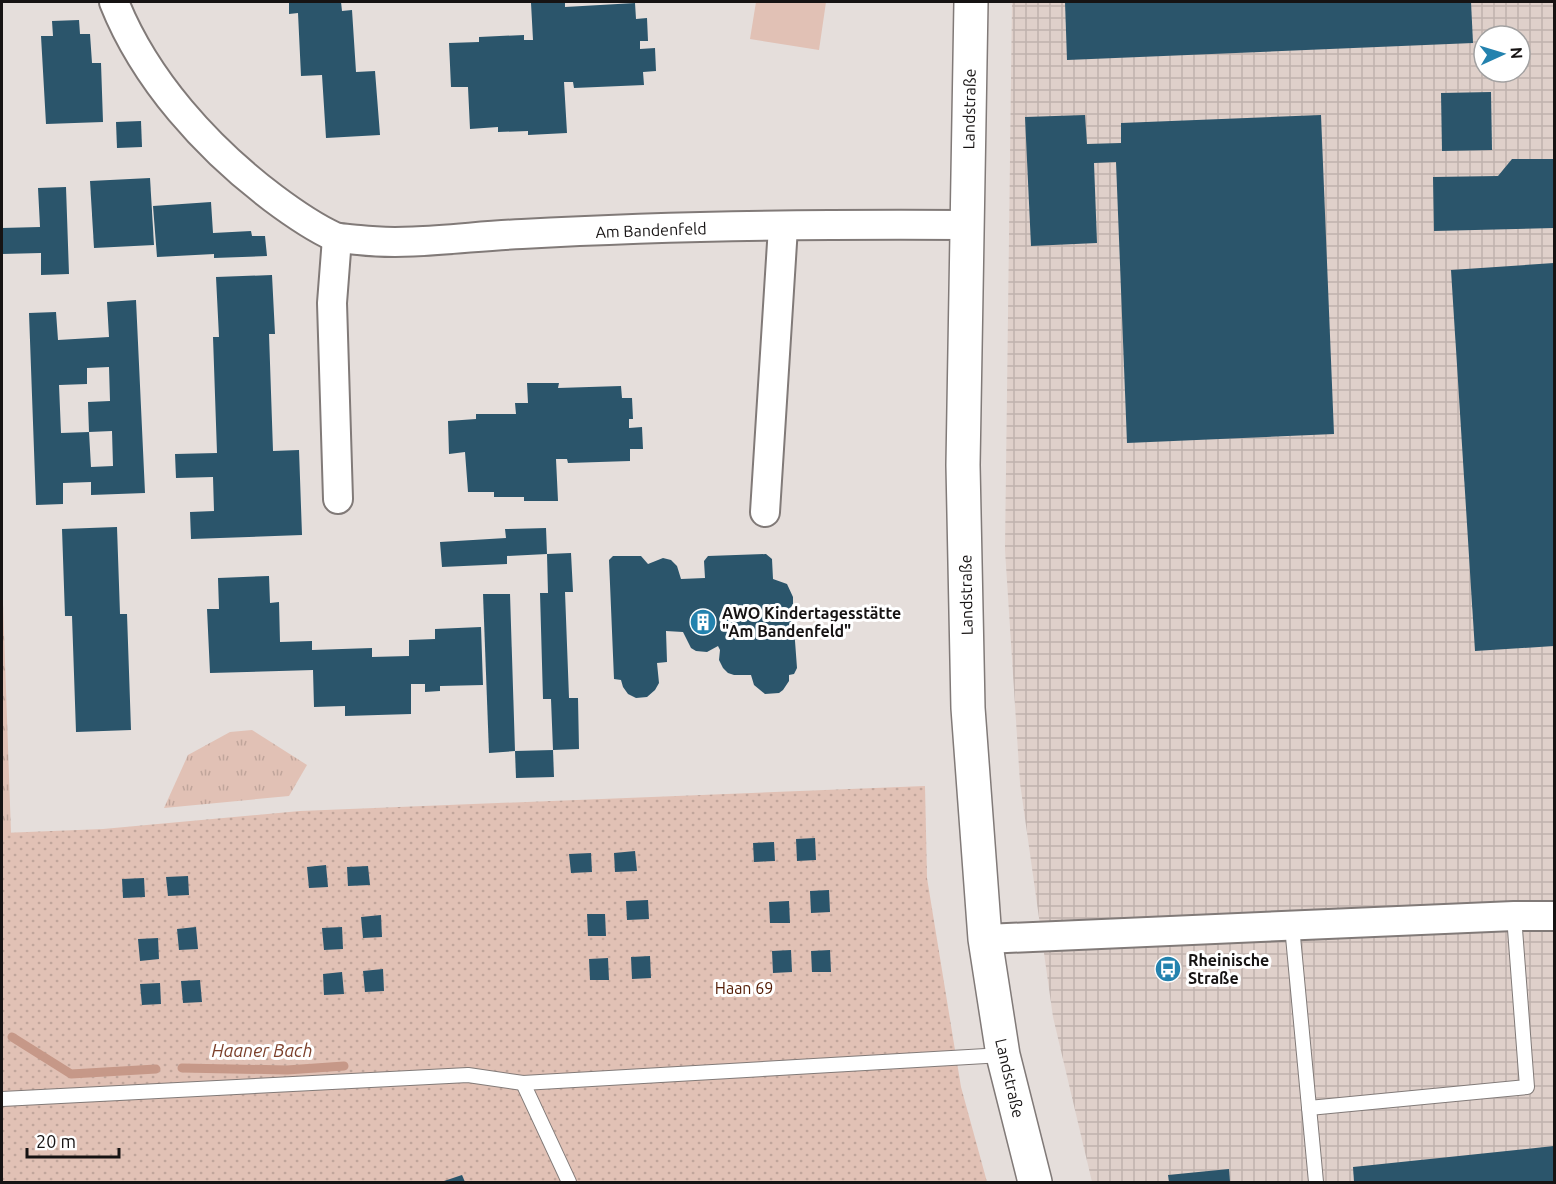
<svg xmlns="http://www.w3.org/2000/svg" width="1556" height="1184" font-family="Ubuntu,sans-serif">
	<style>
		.industrial { fill: url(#industrial-grid); fill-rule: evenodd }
		.grass { fill: url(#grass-tufts) }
		.garden { fill: url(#garden-dots) }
		.pitch { fill: #e1c1b5 }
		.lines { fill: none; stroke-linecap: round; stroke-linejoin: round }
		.stream { stroke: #c69888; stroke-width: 9 }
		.building { fill: #2b556b; fill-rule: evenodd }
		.service-casing { stroke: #817a78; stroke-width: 16 }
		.minor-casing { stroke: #817a78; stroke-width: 32 }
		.secondary-casing { stroke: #817a78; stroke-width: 36 }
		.service { stroke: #fff; stroke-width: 14 }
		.minor { stroke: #fff; stroke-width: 28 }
		.secondary { stroke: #fff; stroke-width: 33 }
		.labels { text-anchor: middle; stroke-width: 6; stroke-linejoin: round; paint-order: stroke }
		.street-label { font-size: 16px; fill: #161313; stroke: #fff }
		.poi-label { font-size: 16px; font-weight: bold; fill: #161313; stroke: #fff; text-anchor: start }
		.park-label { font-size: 16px; fill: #521a03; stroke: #fff }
		.water-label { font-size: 18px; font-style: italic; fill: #7c402b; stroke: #fff }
	</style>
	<defs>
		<pattern id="industrial-grid" width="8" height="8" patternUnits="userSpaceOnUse" patternTransform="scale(1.5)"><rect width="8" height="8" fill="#dfd0ca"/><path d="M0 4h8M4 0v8" fill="none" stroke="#bfb2ad"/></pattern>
		<pattern id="grass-tufts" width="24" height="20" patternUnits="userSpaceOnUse" patternTransform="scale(1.5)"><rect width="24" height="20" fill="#e1c1b5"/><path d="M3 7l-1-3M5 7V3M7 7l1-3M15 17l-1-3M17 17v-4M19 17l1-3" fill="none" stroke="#c0a59b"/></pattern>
		<pattern id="garden-dots" width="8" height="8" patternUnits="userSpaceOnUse" patternTransform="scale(1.5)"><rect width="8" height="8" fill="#e1c1b5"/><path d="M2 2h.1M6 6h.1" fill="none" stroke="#c0a59b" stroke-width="1.8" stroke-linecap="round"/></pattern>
	</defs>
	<rect width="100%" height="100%" fill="#e5dedb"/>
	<path class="industrial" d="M1012 2H1554V1182H1092L1053 1017 1020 783 1005 550ZM1484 36H1520V72H1484Z"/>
	<g class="grass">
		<polygon points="2,575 11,833 2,833"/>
		<polygon points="252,730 307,765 289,796 164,808 188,755 230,732"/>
	</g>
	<polygon class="garden" points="925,786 927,878 961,1087 987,1182 2,1182 2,833 103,829 300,811"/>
	<polygon class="pitch" points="756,2 826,2 819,50 750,39"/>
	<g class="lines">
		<g class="stream">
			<polyline points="12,1037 71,1074 156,1069"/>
			<polyline points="182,1068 287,1070 344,1066"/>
		</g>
	</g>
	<g class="building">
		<polygon points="289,2 341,2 342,11 352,10 356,72 375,71 380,135 326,138 322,75 301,76 298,13 289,14"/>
		<polygon points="565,2 565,7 635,3 636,19 647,18 648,41 640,41 640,49 655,48 656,71 643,72 644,85 574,88 573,82 564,82 567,133 528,135 528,131 498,132 498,127 470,129 468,87 451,87 449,43 479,42 479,37 524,35 524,40 533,40 531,3"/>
		<polygon points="1065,2 1471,2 1473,43 1067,60"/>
		<polygon points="79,20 80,34 90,34 92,63 101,63 103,122 46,124 41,36 53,36 52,21"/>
		<polygon points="1491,92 1492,150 1442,151 1441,93"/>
		<polygon points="1085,115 1087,144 1121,143 1121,123 1321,115 1334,434 1127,443 1116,162 1094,163 1097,243 1031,246 1025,117"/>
		<polygon points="141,121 142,147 117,148 116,122"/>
		<polygon points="1512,159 1554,159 1554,228 1434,231 1433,177 1498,176"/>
		<polygon points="150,178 154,245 94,248 90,181"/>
		<polygon points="66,187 69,274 41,275 41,253 2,254 2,228 40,227 38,188"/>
		<polygon points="211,202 213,233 251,231 252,236 265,236 267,256 214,258 214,254 157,257 153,206"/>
		<polygon points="1554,263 1554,646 1475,651 1451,270"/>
		<polygon points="272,275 275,334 269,334 273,451 299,450 302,535 191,539 190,512 214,511 213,477 176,478 175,454 217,453 213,337 219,337 216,277"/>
		<path d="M136 300 145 493 91 495V482L63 483V504L36 505 29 313 56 312 58 340 109 337 107 302ZM109 367 110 401 88 402 89 432 112 431 113 466 91 467 89 432 61 433 59 385 87 384V368Z"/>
		<polygon points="527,383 559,383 558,388 621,386 622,398 632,398 633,419 629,419 629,428 642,427 643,449 630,449 630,461 568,463 567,459 556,459 558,501 524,501 524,497 494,497 494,492 468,492 465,452 449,454 448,421 476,419 476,414 516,414 515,403 528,403"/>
		<polygon points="117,527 120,614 127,614 131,730 76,732 72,616 65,616 62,529"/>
		<polygon points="546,528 547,554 507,556 507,564 442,567 440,542 506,538 505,529"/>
		<polygon points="571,553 573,592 565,592 569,698 578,698 579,749 553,750 551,699 543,699 540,593 548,593 547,554"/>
		<polygon points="766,554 772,559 773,579 787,584 793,597 793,604 789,610 793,614 797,668 794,674 789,675 789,681 783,690 779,693 765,694 754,685 751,675 734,675 728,673 723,668 719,660 720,650 718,646 707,652 696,651 691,648 683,632 666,631 667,662 657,663 659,683 655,690 647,697 636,698 628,694 623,687 621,680 614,679 609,560 613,556 641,556 648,564 663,558 671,560 677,566 681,579 705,578 704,561 708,556"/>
		<polygon points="269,576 270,603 279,602 280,642 312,641 312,650 372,648 372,657 409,656 409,640 435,639 435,629 481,627 483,685 440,686 440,691 425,692 425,684 411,684 411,714 345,716 345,706 314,707 313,670 210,673 207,609 219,609 218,578"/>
		<polygon points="483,594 510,594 515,751 489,753"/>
		<polygon points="553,750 554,777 516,778 515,751"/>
		<polygon points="815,838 816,860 797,861 796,839"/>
		<polygon points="774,842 775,861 754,862 753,843"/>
		<polygon points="635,851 637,871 615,872 614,853"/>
		<polygon points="591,853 592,872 571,873 569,854"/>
		<polygon points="326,865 328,887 309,888 307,867"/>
		<polygon points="368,866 370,885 348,886 347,867"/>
		<polygon points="188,876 189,895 168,896 166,877"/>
		<polygon points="144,878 145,897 123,898 122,879"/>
		<polygon points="829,890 830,912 811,913 810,891"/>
		<polygon points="648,900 649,919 627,920 626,901"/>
		<polygon points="789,901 790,923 770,923 769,902"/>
		<polygon points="587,914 605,914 606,936 588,936"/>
		<polygon points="381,915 382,937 363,938 361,917"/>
		<polygon points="196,927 198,949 179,950 177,929"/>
		<polygon points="342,927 343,949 324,950 322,928"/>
		<polygon points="158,938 159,959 140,961 138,939"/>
		<polygon points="791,950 792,972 773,973 772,951"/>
		<polygon points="830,950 831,972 812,972 811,951"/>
		<polygon points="650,956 651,978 632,979 631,957"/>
		<polygon points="608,958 609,980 590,980 589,959"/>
		<polygon points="383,969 384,991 365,992 363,971"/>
		<polygon points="342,972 344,994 324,995 323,974"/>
		<polygon points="200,980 202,1002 183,1003 181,981"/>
		<polygon points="160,983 161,1004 142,1005 140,984"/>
		<polygon points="1554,1146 1554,1182 1354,1182 1353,1167"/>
		<polygon points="1229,1169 1230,1182 1169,1182 1168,1175"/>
		<polygon points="462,1175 465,1182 441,1182"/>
	</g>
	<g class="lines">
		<defs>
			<g id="service">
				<polyline points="1292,926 1316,1182"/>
				<polyline points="523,1083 569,1182"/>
				<polyline points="2,1099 468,1075 523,1083 1003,1055"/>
				<polyline points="1309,1108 1527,1087 1514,916"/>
			</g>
			<g id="minor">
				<path d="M114 2C145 80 207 148 273 198 293 213 313 227 335 237 342 239 351 239 359 240 410 246 470 236 522 234 670 226 819 224 967 225"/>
				<polyline points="337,238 332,303 338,499"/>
				<polyline points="765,512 783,227"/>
				<polyline points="985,939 1514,916 1554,916"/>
			</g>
			<polyline id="secondary" points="971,2 963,465 968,708 985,939 1003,1055 1035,1182"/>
		</defs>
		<use href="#service" class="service-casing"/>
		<use href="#minor" class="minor-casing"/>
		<use href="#secondary" class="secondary-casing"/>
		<use href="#service" class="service"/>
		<use href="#minor" class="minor"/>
		<use href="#secondary" class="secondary"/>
	</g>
	<defs>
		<symbol id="building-disc" viewBox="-11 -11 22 22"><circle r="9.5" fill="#2382ae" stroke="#fff"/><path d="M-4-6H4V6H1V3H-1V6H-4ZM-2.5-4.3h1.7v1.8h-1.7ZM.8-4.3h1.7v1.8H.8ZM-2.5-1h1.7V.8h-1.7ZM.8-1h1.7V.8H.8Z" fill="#fff"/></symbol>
		<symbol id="bus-disc" viewBox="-11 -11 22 22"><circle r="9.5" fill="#2382ae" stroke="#fff"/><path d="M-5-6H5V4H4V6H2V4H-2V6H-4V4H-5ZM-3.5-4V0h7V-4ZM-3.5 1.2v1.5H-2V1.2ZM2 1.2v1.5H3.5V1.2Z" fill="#fff"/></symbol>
	</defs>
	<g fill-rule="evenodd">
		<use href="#building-disc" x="688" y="607" width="30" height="30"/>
		<use href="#bus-disc" x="1153" y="954" width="30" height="30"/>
	</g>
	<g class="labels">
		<g class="street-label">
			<text transform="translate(969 109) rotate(-89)" y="6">Landstraße</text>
			<text transform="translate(651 230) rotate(-2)" y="6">Am Bandenfeld</text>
			<text transform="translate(966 595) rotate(-91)" y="6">Landstraße</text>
			<text transform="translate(1010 1078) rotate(77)" y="6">Landstraße</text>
		</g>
		<g class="poi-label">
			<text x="722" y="619">AWO Kindertagesstätte<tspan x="722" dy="18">"Am Bandenfeld"</tspan></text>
			<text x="1188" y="966">Rheinische<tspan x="1188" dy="18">Straße</tspan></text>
		</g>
		<g class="park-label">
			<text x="744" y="994">Haan 69</text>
		</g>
		<g class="water-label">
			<text x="262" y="1057">Haaner Bach</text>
		</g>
	</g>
	<rect width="1556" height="1184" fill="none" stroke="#161313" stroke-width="6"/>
	<g transform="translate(1502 54) rotate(86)"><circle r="28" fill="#ffffff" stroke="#a2a1a1" stroke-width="1.5"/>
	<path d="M0-4.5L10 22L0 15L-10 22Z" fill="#2382ae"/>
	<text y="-9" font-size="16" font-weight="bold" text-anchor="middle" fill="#161313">N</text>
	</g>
	<path d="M27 1148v9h92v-9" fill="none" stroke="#161313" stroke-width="3"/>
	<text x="36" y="1148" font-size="18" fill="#161313" stroke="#ffffff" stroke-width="4.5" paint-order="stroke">20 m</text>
</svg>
